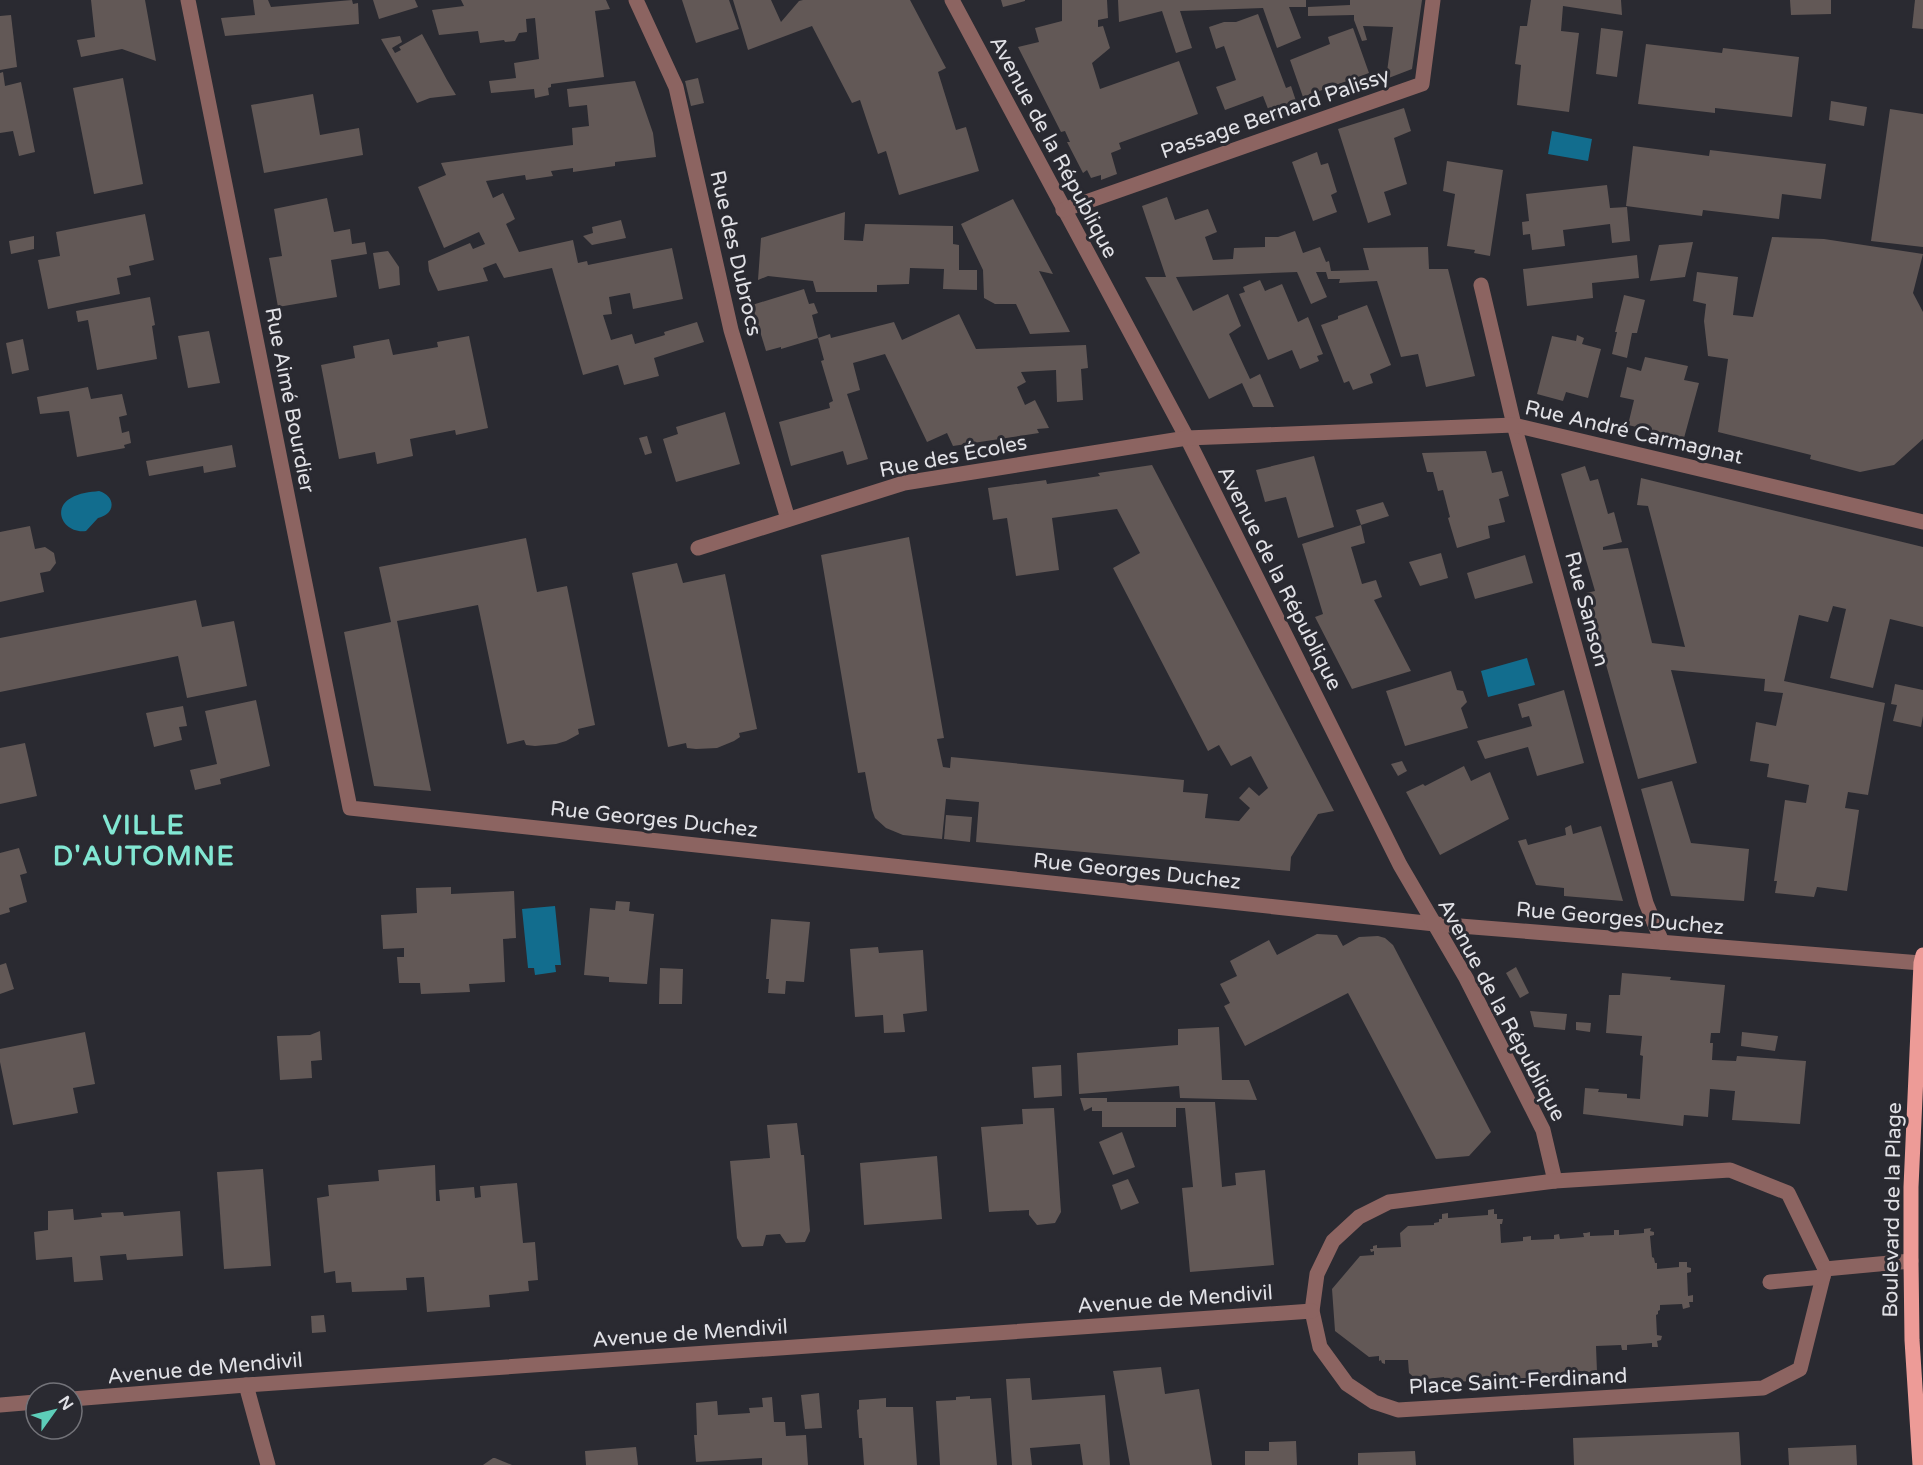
<svg xmlns="http://www.w3.org/2000/svg" width="1923" height="1465" font-family="'Varela Round',sans-serif">
	<style>
		.water { fill: #126d8e }
		.building { fill: #625856 }
		.lines { fill: none; stroke-linecap: round; stroke-linejoin: round }
		.minor { stroke: #8c6461; stroke-width: 15 }
		.major { stroke: #ed9b97; stroke-width: 15 }
		.labels { text-anchor: middle; stroke-width: 6; stroke-linejoin: round; paint-order: stroke }
		.street-label { font-size: 21px; fill: #e1e1e6; stroke: #2a2a31 }
		.district-label { font-size: 27px; font-weight: bold; letter-spacing: 1.5px; fill: #82e7d3; stroke: #2a2a31 }
	</style>
	<rect width="100%" height="100%" fill="#2a2a31"/>
	<g class="water">
		<polygon points="1552,131 1592,139 1588,161 1548,154"/>
		<path d="M99 491C116 496 116 514 98 518L86 531C64 534 51 509 71 498 79 493 90 492 99 491Z"/>
		<polygon points="1527,658 1535,685 1488,697 1481,671"/>
		<polygon points="555,906 561,965 555,965 556,972 535,975 534,968 528,968 522,909"/>
	</g>
	<g class="building">
		<polygon points="91,0 145,0 156,61 122,49 81,57 77,40 95,37"/>
		<polygon points="253,0 268,0 271,7 352,0 353,4 358,3 359,24 225,36 221,18 255,15"/>
		<polygon points="373,0 415,0 418,7 379,19"/>
		<polygon points="461,0 606,0 610,9 595,11 604,77 551,84 551,87 548,88 549,95 535,98 534,89 491,93 489,81 516,78 514,63 539,59 535,18 526,19 527,32 519,33 515,41 505,42 504,40 480,43 478,31 439,35 432,10 464,6"/>
		<polygon points="682,0 729,0 739,29 696,43"/>
		<polygon points="733,0 771,0 781,22 799,1 803,0 910,0 946,68 938,72 956,130 966,127 979,171 899,195 886,151 878,154 860,100 852,103 812,26 748,50"/>
		<polygon points="1001,0 1025,0 1025,1 1003,7"/>
		<polygon points="1062,0 1107,0 1108,18 1098,20 1098,27 1103,26 1110,48 1092,63 1100,89 1179,61 1198,114 1119,143 1121,149 1111,153 1117,174 1101,180 1101,175 1091,178 1087,170 1083,173 1067,142 1070,142 1065,131 1061,132 1018,47 1039,42 1035,28 1062,21"/>
		<polygon points="1118,0 1306,0 1306,7 1289,7 1301,38 1277,48 1263,8 1180,11 1192,48 1176,53 1162,11 1119,22"/>
		<polygon points="1350,0 1422,0 1412,69 1386,79 1393,27 1363,26 1367,40 1362,41 1354,20 1354,15 1308,16 1308,7 1350,5"/>
		<polygon points="1531,0 1621,0 1622,15 1563,6 1561,31 1579,33 1569,112 1517,105 1521,65 1515,64 1520,26 1527,26"/>
		<polygon points="1790,0 1831,0 1831,14 1791,15"/>
		<polygon points="1915,0 1923,0 1923,29 1912,28"/>
		<polygon points="1258,14 1286,88 1291,86 1299,110 1272,119 1263,96 1225,110 1216,87 1236,80 1224,46 1216,49 1209,27 1224,22 1236,22"/>
		<polygon points="11,15 17,67 0,70 0,16"/>
		<polygon points="1353,28 1369,73 1303,97 1290,60 1330,44 1328,37"/>
		<polygon points="1601,28 1623,31 1617,77 1596,74"/>
		<polygon points="422,34 447,80 456,95 430,98 417,103 381,39 400,36 402,42 392,48 395,53 401,50 399,47"/>
		<polygon points="1646,44 1722,53 1723,48 1799,57 1792,117 1715,108 1715,113 1638,104"/>
		<polygon points="3,72 5,86 21,82 35,152 19,156 13,131 0,133 0,73"/>
		<polygon points="123,78 143,184 94,194 73,88"/>
		<polygon points="698,78 704,103 691,106 685,81"/>
		<polygon points="635,81 653,133 656,157 615,162 615,166 573,172 573,168 551,171 553,176 526,180 525,175 486,181 493,198 503,193 515,219 506,224 519,252 573,240 578,263 587,261 588,265 672,248 683,299 633,309 630,293 609,297 612,314 603,315 611,340 632,334 635,344 665,335 664,332 697,322 704,342 654,358 659,376 624,385 618,365 583,375 552,268 504,278 496,263 483,268 488,281 438,291 429,271 428,261 470,243 473,249 485,244 479,232 444,248 418,187 446,175 441,163 573,145 572,128 589,126 587,105 569,107 567,89"/>
		<polygon points="313,94 320,135 359,128 363,155 264,173 251,105"/>
		<polygon points="1831,101 1867,107 1864,126 1829,120"/>
		<polygon points="1404,108 1411,131 1394,138 1407,184 1384,192 1391,215 1368,223 1338,129"/>
		<polygon points="1890,109 1923,114 1923,247 1871,241"/>
		<polygon points="1633,146 1709,156 1710,150 1826,164 1821,199 1782,194 1779,219 1703,210 1702,216 1626,206"/>
		<polygon points="1317,152 1321,165 1328,163 1337,192 1331,195 1337,212 1313,221 1292,162"/>
		<polygon points="1447,161 1503,170 1490,256 1474,253 1475,250 1447,246 1455,194 1443,191"/>
		<polygon points="1607,185 1610,208 1627,207 1630,241 1612,243 1610,224 1563,230 1565,246 1532,250 1530,234 1523,235 1522,222 1529,221 1526,194"/>
		<polygon points="1167,197 1175,220 1208,209 1217,232 1205,237 1213,260 1233,259 1234,248 1265,247 1265,237 1278,237 1295,231 1303,253 1320,247 1326,262 1329,261 1331,271 1369,270 1363,248 1428,247 1429,269 1448,269 1475,376 1426,387 1418,354 1401,357 1377,281 1339,283 1340,279 1328,279 1326,272 1316,272 1327,297 1311,304 1297,272 1176,277 1193,311 1228,294 1241,326 1229,334 1250,379 1260,374 1274,407 1253,407 1242,383 1209,399 1145,277 1166,277 1142,206"/>
		<polygon points="327,198 334,232 350,229 352,244 365,242 367,254 331,260 337,297 278,307 269,258 282,256 274,209"/>
		<polygon points="1013,199 1053,274 1039,271 1070,332 1030,334 1016,304 995,304 984,298 983,270 961,224"/>
		<polygon points="845,212 844,240 863,241 865,224 953,226 953,244 959,245 959,270 977,270 977,290 943,289 944,269 910,268 909,284 877,285 877,292 816,292 813,281 768,276 758,280 761,238"/>
		<polygon points="145,214 154,260 129,266 131,275 117,278 120,294 48,309 38,260 60,256 56,232"/>
		<polygon points="621,220 626,238 592,245 583,236 593,233 592,227"/>
		<polygon points="34,236 34,249 11,254 9,241"/>
		<polygon points="1772,237 1824,239 1923,254 1913,293 1923,312 1923,439 1894,465 1860,472 1810,459 1811,455 1718,432 1728,359 1708,356 1704,321 1706,304 1693,301 1697,272 1738,277 1733,315 1753,317"/>
		<polygon points="1693,242 1685,277 1650,281 1659,245"/>
		<polygon points="388,251 399,267 400,285 379,289 373,253"/>
		<polygon points="1637,255 1639,278 1592,283 1593,298 1527,306 1523,269"/>
		<polygon points="1260,280 1265,291 1282,284 1298,322 1308,317 1323,354 1317,356 1319,361 1300,369 1292,350 1268,360 1239,294 1245,292 1243,287"/>
		<polygon points="804,289 809,304 814,303 818,313 812,315 818,338 781,349 781,347 766,351 752,305"/>
		<polygon points="1624,295 1645,300 1637,333 1632,333 1627,358 1612,354 1617,332 1615,332"/>
		<polygon points="150,297 155,325 152,326 157,359 97,370 88,320 78,322 76,311"/>
		<polygon points="1367,305 1391,365 1370,374 1373,383 1353,390 1349,381 1344,383 1321,325 1338,319 1338,316"/>
		<polygon points="959,314 976,349 1086,345 1088,368 1081,369 1083,400 1057,402 1056,370 1021,372 1026,382 1017,387 1025,405 1035,400 1049,428 1037,429 1039,433 953,446 947,433 927,442 885,354 853,363 860,390 847,394 868,459 847,465 843,451 791,466 779,422 830,408 829,403 833,401 821,361 824,360 818,338 830,334 831,338 894,322 902,340"/>
		<polygon points="209,331 220,383 188,388 178,336"/>
		<polygon points="1577,335 1584,338 1582,344 1601,349 1588,398 1566,392 1563,401 1537,394 1552,336 1576,341"/>
		<polygon points="469,336 488,428 456,435 455,430 410,439 413,456 377,464 375,452 339,459 321,365 355,358 353,346 378,341 389,339 393,355 438,347 437,342"/>
		<polygon points="23,339 29,370 12,374 6,343"/>
		<polygon points="1645,357 1688,366 1684,380 1699,383 1684,438 1628,425 1634,400 1620,397 1627,367 1641,371"/>
		<polygon points="88,387 91,399 122,394 127,415 119,417 122,433 129,431 131,443 124,445 125,448 77,457 69,411 40,414 37,397"/>
		<polygon points="725,412 740,464 676,482 663,439 678,434 676,427"/>
		<polygon points="647,436 652,453 645,455 639,438"/>
		<polygon points="232,445 236,467 204,473 203,466 149,476 146,461"/>
		<polygon points="1486,451 1492,473 1502,471 1509,496 1499,499 1505,522 1488,526 1490,538 1457,548 1448,518 1450,517 1443,490 1438,491 1433,472 1427,472 1422,453"/>
		<polygon points="1314,456 1334,527 1298,538 1286,497 1265,502 1256,470"/>
		<polygon points="1152,465 1334,811 1318,814 1291,857 1290,871 976,842 979,802 946,799 942,839 903,835 886,828 875,818 872,810 865,772 858,773 821,555 909,537 944,738 937,739 943,767 950,768 951,757 1184,780 1183,792 1208,794 1205,818 1228,820 1239,821 1250,808 1239,798 1249,787 1259,796 1268,788 1251,756 1231,766 1219,745 1208,751 1113,568 1140,553 1117,509 1052,518 1059,570 1016,576 1007,518 993,520 988,488 1046,480 1047,484 1100,476 1098,473"/>
		<polygon points="1585,466 1590,481 1598,479 1608,514 1614,512 1622,542 1603,547 1603,550 1628,548 1652,643 1685,647 1648,506 1637,505 1641,478 1923,547 1923,627 1890,619 1873,688 1830,678 1846,609 1833,606 1828,622 1799,615 1784,681 1885,703 1868,795 1848,792 1845,808 1859,810 1847,891 1817,887 1814,897 1775,893 1777,881 1774,881 1785,800 1806,803 1809,785 1767,777 1769,764 1750,761 1756,722 1776,726 1783,693 1764,691 1765,679 1671,670 1697,763 1638,779 1586,593 1595,591 1561,474"/>
		<polygon points="1383,502 1389,516 1361,525 1356,510"/>
		<polygon points="1361,525 1365,543 1351,547 1362,584 1376,580 1382,597 1374,600 1411,671 1352,689 1315,617 1323,614 1302,544"/>
		<polygon points="30,526 35,549 45,547 54,553 56,563 50,571 40,573 44,592 0,602 0,532"/>
		<polygon points="526,538 537,592 567,586 595,725 578,729 579,734 566,741 556,744 535,746 526,745 524,740 507,744 478,605 397,621 431,791 374,786 344,632 391,622 379,567"/>
		<polygon points="1441,553 1448,578 1420,586 1409,562"/>
		<polygon points="1525,555 1533,583 1475,599 1467,573"/>
		<polygon points="677,563 683,583 725,574 757,729 739,733 740,737 734,741 717,748 696,749 687,748 686,743 668,747 632,573"/>
		<polygon points="196,600 202,627 234,621 247,686 187,698 178,656 0,692 0,638"/>
		<polygon points="1451,671 1457,690 1463,691 1467,702 1461,708 1468,728 1405,746 1386,691"/>
		<polygon points="1895,684 1923,690 1923,716 1921,727 1893,721 1897,705 1891,704"/>
		<polygon points="1564,690 1584,763 1537,776 1528,747 1485,759 1477,741 1532,726 1529,716 1522,718 1518,704"/>
		<polygon points="256,700 270,766 220,779 221,784 195,790 190,770 217,764 205,711"/>
		<polygon points="183,706 187,726 179,727 182,740 154,747 146,713"/>
		<polygon points="25,743 37,796 0,804 0,748"/>
		<polygon points="1402,761 1407,771 1398,776 1391,764"/>
		<polygon points="1464,766 1471,781 1490,772 1509,819 1440,855 1406,792 1423,784 1425,786"/>
		<polygon points="1672,781 1691,843 1749,849 1744,901 1671,896 1641,789"/>
		<polygon points="946,815 972,817 970,842 944,839"/>
		<polygon points="1571,825 1573,834 1601,826 1623,901 1564,896 1564,888 1536,885 1518,841 1526,839 1528,845 1566,835 1565,828"/>
		<polygon points="19,848 27,873 20,875 27,902 9,908 10,912 0,915 0,853"/>
		<polygon points="451,887 451,894 514,891 516,938 503,939 505,982 469,984 470,992 421,994 420,983 399,983 397,957 404,957 404,948 383,949 381,915 417,913 416,888"/>
		<polygon points="616,901 630,902 629,911 654,914 647,984 609,982 609,977 584,975 590,908 615,910"/>
		<polygon points="771,919 810,922 804,982 786,981 785,994 768,993 769,979 766,979"/>
		<polygon points="1317,934 1337,935 1343,946 1359,937 1378,936 1385,938 1393,945 1491,1132 1469,1156 1436,1159 1348,993 1245,1046 1224,1006 1230,1003 1220,984 1237,976 1230,961 1269,940 1277,955"/>
		<polygon points="878,947 879,953 923,950 927,1011 903,1014 905,1032 884,1033 883,1015 855,1017 850,949"/>
		<polygon points="6,963 14,989 0,994 0,965"/>
		<polygon points="1516,967 1529,993 1520,998 1506,973"/>
		<polygon points="660,968 683,969 682,1004 659,1004"/>
		<polygon points="1622,973 1671,977 1670,980 1725,985 1720,1033 1711,1033 1710,1043 1713,1043 1712,1060 1736,1061 1737,1056 1806,1061 1800,1124 1732,1120 1735,1091 1710,1089 1708,1117 1684,1115 1683,1126 1583,1114 1585,1088 1599,1089 1598,1092 1627,1094 1627,1098 1640,1099 1643,1056 1640,1055 1642,1036 1606,1033 1609,995 1620,995"/>
		<polygon points="1530,1011 1567,1014 1565,1030 1534,1027"/>
		<polygon points="1576,1022 1591,1023 1590,1032 1576,1030"/>
		<polygon points="1219,1027 1222,1080 1249,1080 1257,1100 1180,1098 1179,1086 1079,1094 1077,1053 1178,1045 1178,1029"/>
		<polygon points="320,1031 322,1060 311,1061 312,1078 280,1080 277,1036 310,1035"/>
		<polygon points="85,1032 95,1084 73,1088 78,1113 13,1125 0,1062 0,1049"/>
		<polygon points="1742,1032 1778,1036 1775,1051 1741,1046"/>
		<polygon points="1061,1065 1062,1096 1034,1098 1032,1067"/>
		<polygon points="1080,1098 1107,1098 1107,1102 1215,1102 1222,1187 1236,1185 1235,1173 1265,1170 1274,1265 1190,1272 1182,1188 1193,1187 1185,1108 1176,1108 1176,1127 1102,1127 1102,1111 1092,1111 1092,1107 1084,1111"/>
		<polygon points="1054,1108 1061,1212 1055,1223 1037,1225 1029,1215 1029,1210 989,1212 981,1127 1023,1124 1022,1109"/>
		<polygon points="797,1123 801,1155 804,1155 810,1231 805,1242 786,1243 780,1234 766,1235 763,1246 742,1247 737,1238 730,1161 770,1158 767,1125"/>
		<polygon points="1122,1132 1135,1167 1113,1175 1099,1142"/>
		<polygon points="937,1156 942,1219 864,1225 860,1163"/>
		<polygon points="435,1165 436,1201 440,1201 439,1190 474,1187 475,1198 481,1197 480,1186 517,1183 523,1243 535,1242 538,1280 528,1281 529,1291 489,1295 490,1307 427,1312 424,1277 406,1278 407,1290 352,1292 351,1282 336,1283 335,1271 324,1273 317,1198 329,1196 328,1185 379,1181 378,1170"/>
		<polygon points="263,1169 271,1266 224,1269 217,1172"/>
		<polygon points="1128,1179 1139,1203 1121,1210 1112,1185"/>
		<polygon points="73,1209 74,1220 102,1217 101,1213 123,1212 124,1216 180,1211 183,1256 127,1260 126,1254 100,1256 103,1280 74,1282 72,1257 36,1260 34,1232 48,1230 48,1211"/>
		<polygon points="1494,1209 1494,1214 1497,1214 1497,1219 1503,1219 1502,1224 1500,1224 1501,1243 1523,1241 1523,1237 1531,1236 1531,1240 1554,1239 1554,1235 1559,1234 1560,1239 1584,1237 1583,1233 1586,1233 1590,1232 1590,1236 1614,1235 1614,1230 1619,1230 1619,1235 1644,1233 1644,1229 1651,1228 1650,1231 1654,1232 1654,1235 1650,1236 1652,1257 1654,1258 1655,1263 1657,1263 1657,1269 1679,1267 1679,1262 1687,1262 1687,1267 1691,1268 1691,1272 1687,1273 1688,1296 1693,1295 1693,1302 1689,1302 1690,1307 1683,1309 1682,1304 1660,1305 1660,1310 1658,1311 1658,1314 1656,1315 1657,1335 1662,1336 1661,1340 1657,1341 1658,1347 1652,1347 1652,1343 1627,1345 1627,1350 1622,1350 1621,1345 1596,1346 1597,1372 1502,1380 1502,1383 1496,1384 1495,1379 1457,1382 1457,1386 1453,1386 1453,1382 1449,1382 1449,1379 1445,1380 1444,1377 1417,1380 1409,1373 1408,1360 1385,1360 1385,1364 1382,1363 1381,1360 1379,1361 1379,1356 1369,1357 1335,1331 1332,1289 1360,1256 1374,1255 1374,1251 1371,1252 1370,1249 1373,1249 1373,1246 1377,1245 1377,1248 1401,1247 1400,1233 1408,1226 1434,1225 1434,1223 1439,1222 1439,1219 1442,1219 1442,1214 1448,1213 1448,1218 1488,1215 1488,1210"/>
		<polygon points="324,1315 326,1332 312,1333 311,1316"/>
		<polygon points="1161,1367 1165,1394 1199,1389 1212,1465 1130,1465 1113,1371"/>
		<polygon points="1030,1378 1032,1400 1105,1395 1110,1465 1083,1465 1080,1444 1030,1448 1032,1465 1012,1465 1006,1379"/>
		<polygon points="819,1393 822,1428 805,1429 801,1395"/>
		<polygon points="970,1396 970,1399 991,1398 997,1465 940,1465 936,1401 956,1400 956,1397"/>
		<polygon points="772,1397 774,1422 785,1422 786,1436 806,1435 808,1465 762,1465 762,1458 696,1462 694,1435 697,1435 696,1403 717,1401 718,1415 750,1413 749,1408 763,1407 762,1398"/>
		<polygon points="886,1398 886,1407 913,1407 917,1465 864,1465 862,1438 859,1438 857,1410 859,1409 859,1400"/>
		<polygon points="1739,1432 1741,1465 1574,1465 1573,1438"/>
		<polygon points="1296,1441 1297,1465 1245,1465 1245,1451 1269,1451 1269,1442"/>
		<polygon points="1856,1445 1857,1465 1789,1465 1788,1448"/>
		<polygon points="636,1447 638,1465 586,1465 585,1451"/>
		<polygon points="1415,1451 1416,1465 1358,1465 1358,1453"/>
		<polygon points="493,1458 495,1458 512,1465 483,1465"/>
	</g>
	<g class="lines">
		<g class="minor">
			<polyline points="188,0 350,808 1435,924 1921,963"/>
			<polyline points="636,0 676,87 731,330 788,519"/>
			<polyline points="952,0 1187,438 1400,865 1466,978 1543,1130 1555,1181"/>
			<polyline points="1063,210 1422,84 1433,0"/>
			<polyline points="1481,285 1514,425 1646,903 1662,942"/>
			<polyline points="698,548 904,483 1187,438 1514,425 1923,522"/>
			<polygon points="1730,1170 1788,1193 1825,1269 1800,1369 1763,1388 1398,1410 1374,1402 1347,1384 1320,1347 1312,1311 1317,1274 1333,1241 1359,1217 1389,1202 1555,1181"/>
			<polyline points="1825,1269 1911,1261"/>
			<polyline points="1770,1282 1823,1277"/>
			<polyline points="246,1385 268,1465"/>
			<polyline points="72,1399 246,1385 1312,1311"/>
			<polyline points="0,1405 36,1402"/>
		</g>
		<polyline class="major" points="1920,1465 1912,1340 1911,1261 1911,1187 1921,963 1923,955"/>
	</g>
	<g class="labels">
		<g class="street-label">
			<text transform="translate(1275 113) rotate(-19)" y="7">Passage Bernard Palissy</text>
			<text transform="translate(1054 147) rotate(62)" y="7">Avenue de la République</text>
			<text transform="translate(736 253) rotate(77)" y="7">Rue des Dubrocs</text>
			<text transform="translate(290 400) rotate(79)" y="7">Rue Aimé Bourdier</text>
			<text transform="translate(1634 432) rotate(13)" y="7">Rue André Carmagnat</text>
			<text transform="translate(953 456) rotate(-11)" y="7">Rue des Écoles</text>
			<text transform="translate(1280 578) rotate(63)" y="7">Avenue de la République</text>
			<text transform="translate(1587 609) rotate(75)" y="7">Rue Sanson</text>
			<text transform="translate(654 819) rotate(6)" y="7">Rue Georges Duchez</text>
			<text transform="translate(1137 871) rotate(6)" y="7">Rue Georges Duchez</text>
			<text transform="translate(1620 918) rotate(5)" y="7">Rue Georges Duchez</text>
			<text transform="translate(1502 1010) rotate(62)" y="7">Avenue de la République</text>
			<text transform="translate(1892 1210) rotate(-89)" y="7">Boulevard de la Plage</text>
			<text transform="translate(1175 1299) rotate(-4)" y="7">Avenue de Mendivil</text>
			<text transform="translate(690 1333) rotate(-4)" y="7">Avenue de Mendivil</text>
			<text transform="translate(205 1368) rotate(-5)" y="7">Avenue de Mendivil</text>
			<text transform="translate(1518 1381) rotate(-3)" y="7">Place Saint-Ferdinand</text>
		</g>
		<g class="district-label">
			<text x="144" y="834">VILLE<tspan x="144" dy="31">D'AUTOMNE</tspan></text>
		</g>
	</g>
	<g transform="translate(54 1411) rotate(56)"><circle r="28" fill="#2a2a31" stroke="#737379" stroke-width="1.5"/>
	<path d="M0-4.5L10 22L0 15L-10 22Z" fill="#5dceb9"/>
	<text y="-9" font-size="16" font-weight="bold" text-anchor="middle" fill="#e1e1e6">N</text>
	</g>
</svg>
